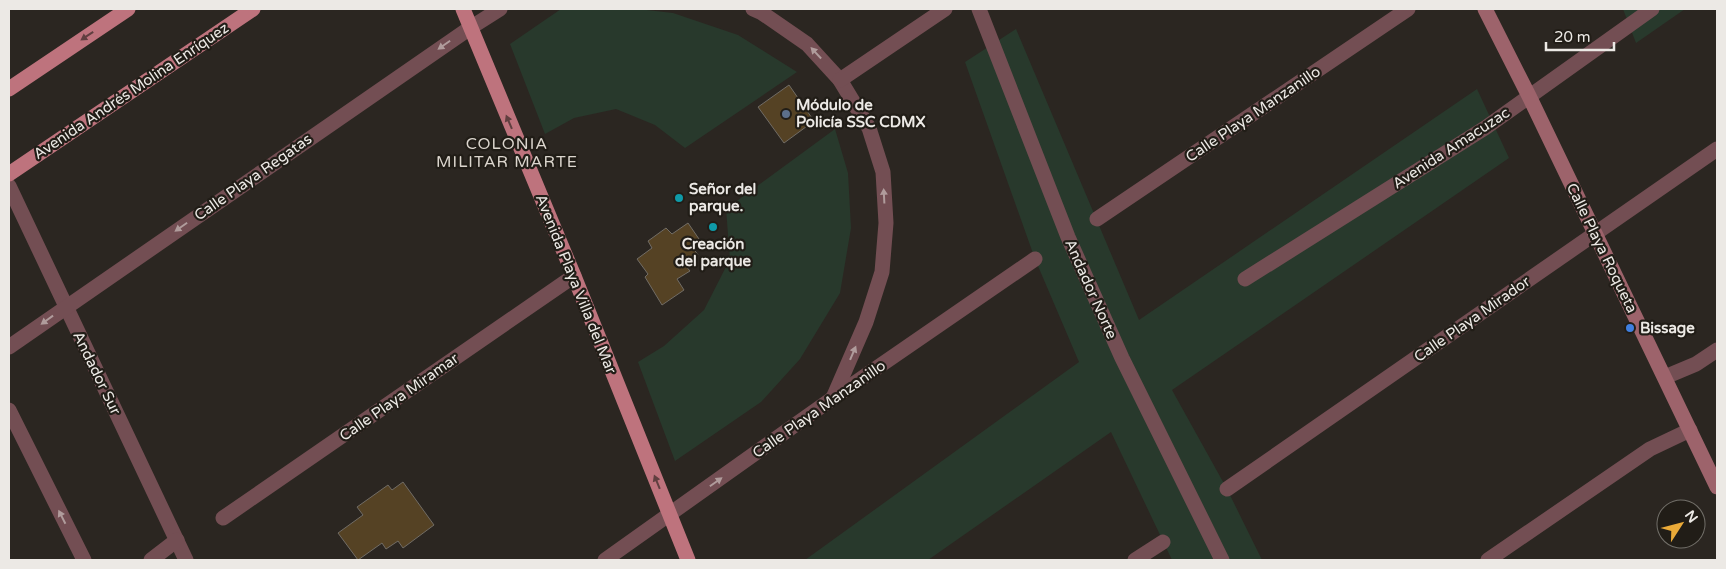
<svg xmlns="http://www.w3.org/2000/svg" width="1726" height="569" font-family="'Varela Round',sans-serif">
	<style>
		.green { fill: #28392c }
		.building { fill: #554224; stroke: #716c65 }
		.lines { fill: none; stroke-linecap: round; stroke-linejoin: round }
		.street { stroke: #734e53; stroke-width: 15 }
		.secondary { stroke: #9d636b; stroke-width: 15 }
		.primary { stroke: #be737d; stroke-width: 15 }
		.oneway { fill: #603f40 }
		.oneway2 { fill: #b09c9c }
		.service-dot { fill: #5c6f8a; stroke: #211d17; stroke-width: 2 }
		.culture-dot { fill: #0f9aa8; stroke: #211d17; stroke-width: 2 }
		.shop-dot { fill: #3f7fe0; stroke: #211d17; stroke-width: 2 }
		.labels { text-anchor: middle; stroke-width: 4.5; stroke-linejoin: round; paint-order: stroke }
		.street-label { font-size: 15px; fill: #ece9e5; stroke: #211d17 }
		.poi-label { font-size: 15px; font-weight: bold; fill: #ece9e5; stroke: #211d17; text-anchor: start }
		.neighbourhood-label { font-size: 16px; letter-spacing: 1px; fill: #dcd6ce; stroke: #211d17 }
	</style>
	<rect width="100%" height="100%" fill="#2b2621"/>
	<g class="green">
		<polygon points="561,9 638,9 673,13 738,35 797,72 685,148 655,125 616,109 574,118 545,134 510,44"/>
		<polygon points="1623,9 1685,9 1636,43"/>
		<polygon points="1016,29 1139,320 1477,89 1509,158 1172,390 1227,489 1262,560 1172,560 1111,432 928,560 805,560 1079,362 1035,259 965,62"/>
		<polygon points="835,129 848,173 851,228 840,293 800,359 761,402 675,461 638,362 664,346 704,310 730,259 726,209"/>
	</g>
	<g class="building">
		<polygon points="789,85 814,121 784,143 758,107"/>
		<polygon points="688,223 699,239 691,245 698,255 685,265 690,271 677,279 684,290 662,305 645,277 648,274 637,259 652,248 648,241 666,228 672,234"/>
		<polygon points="403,482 434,525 403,548 398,541 386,549 382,543 358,560 338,533 363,515 357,507 388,485 392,490"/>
	</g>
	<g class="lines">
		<g class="street">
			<polyline points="753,9 762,13 807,44 840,80 869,128 883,172 886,223 882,272 866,322 833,398"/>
			<polyline points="979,9 1068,237 1122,358 1222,560"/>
			<polyline points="840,80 945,9"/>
			<polyline points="9,186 186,560"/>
			<polyline points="1097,219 1408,9"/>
			<polyline points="1245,279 1485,128 1652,9"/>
			<polyline points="9,347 470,28 500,9"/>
			<polyline points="1665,377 1696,364 1717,350"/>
			<polyline points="9,410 84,560"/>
			<polyline points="1227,489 1717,149"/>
			<polyline points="223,518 574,276"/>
			<polyline points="151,560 177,540"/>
			<polyline points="605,560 833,398 1035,259"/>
			<polyline points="1135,560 1163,542"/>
			<polyline points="1488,560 1650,449 1690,430"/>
		</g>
		<polyline class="secondary" points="1485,9 1529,96 1717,487"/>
		<g class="primary">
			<polyline points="463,9 574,276 688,560"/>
			<polyline points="9,89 128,9"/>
			<polyline points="9,174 253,9"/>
		</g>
	</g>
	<defs><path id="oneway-solid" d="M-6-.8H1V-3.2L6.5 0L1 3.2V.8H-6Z" transform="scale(1.25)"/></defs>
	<g class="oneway">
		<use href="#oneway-solid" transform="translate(87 36) rotate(146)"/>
		<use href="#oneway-solid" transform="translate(509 122) rotate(-113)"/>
		<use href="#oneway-solid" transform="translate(657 482) rotate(-112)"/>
	</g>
	<g class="oneway2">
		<use href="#oneway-solid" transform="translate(444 45) rotate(145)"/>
		<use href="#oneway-solid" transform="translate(816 53) rotate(-133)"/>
		<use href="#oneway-solid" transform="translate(884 196) rotate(-93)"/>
		<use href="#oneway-solid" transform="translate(181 227) rotate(145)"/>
		<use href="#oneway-solid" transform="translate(47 320) rotate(144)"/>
		<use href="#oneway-solid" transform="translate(853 353) rotate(-67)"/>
		<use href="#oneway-solid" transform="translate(716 482) rotate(-35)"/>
		<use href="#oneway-solid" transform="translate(62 517) rotate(-117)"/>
	</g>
	<circle class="service-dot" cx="786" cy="114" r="5"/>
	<g class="culture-dot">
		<circle cx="679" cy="198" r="5"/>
		<circle cx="713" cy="227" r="5"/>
	</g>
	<circle class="shop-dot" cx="1630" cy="328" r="5"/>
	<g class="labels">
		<g class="street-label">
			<text transform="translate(131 91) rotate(-34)" y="5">Avenida Andrés Molina Enríquez</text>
			<text transform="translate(1253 114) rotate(-34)" y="5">Calle Playa Manzanillo</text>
			<text transform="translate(1451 148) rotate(-33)" y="5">Avenida Amacuzac</text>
			<text transform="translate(253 177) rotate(-35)" y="5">Calle Playa Regatas</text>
			<text transform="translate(1602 248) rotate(64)" y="5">Calle Playa Roqueta</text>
			<text transform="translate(576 284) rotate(68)" y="5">Avenida Playa Villa del Mar</text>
			<text transform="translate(1091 289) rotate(66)" y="5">Andador Norte</text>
			<text transform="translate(1472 319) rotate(-35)" y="5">Calle Playa Mirador</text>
			<text transform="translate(97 373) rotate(64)" y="5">Andador Sur</text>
			<text transform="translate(399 397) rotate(-35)" y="5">Calle Playa Miramar</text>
			<text transform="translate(819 409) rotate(-35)" y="5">Calle Playa Manzanillo</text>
		</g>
		<g class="poi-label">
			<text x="796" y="110">Módulo de<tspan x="796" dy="17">Policía SSC CDMX</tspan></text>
			<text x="689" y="194">Señor del<tspan x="689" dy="17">parque.</tspan></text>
			<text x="713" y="249" text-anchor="middle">Creación<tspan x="713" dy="17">del parque</tspan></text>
			<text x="1640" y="333">Bissage</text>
		</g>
		<g class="neighbourhood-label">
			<text x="507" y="149">COLONIA<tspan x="507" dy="18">MILITAR MARTE</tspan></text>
		</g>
	</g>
	<rect width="1726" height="569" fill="none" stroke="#ece9e5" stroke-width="20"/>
	<g transform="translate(1681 524) rotate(54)"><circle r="24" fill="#211d17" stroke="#726f69"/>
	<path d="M0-4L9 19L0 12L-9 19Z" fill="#eaaa38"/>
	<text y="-8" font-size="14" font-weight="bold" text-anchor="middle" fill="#ece9e5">N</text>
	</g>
	<path d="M1546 42v8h68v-8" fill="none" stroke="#ece9e5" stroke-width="2.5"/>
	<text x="1554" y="42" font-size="15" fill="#ece9e5" stroke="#211d17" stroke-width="4" paint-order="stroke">20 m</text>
</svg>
